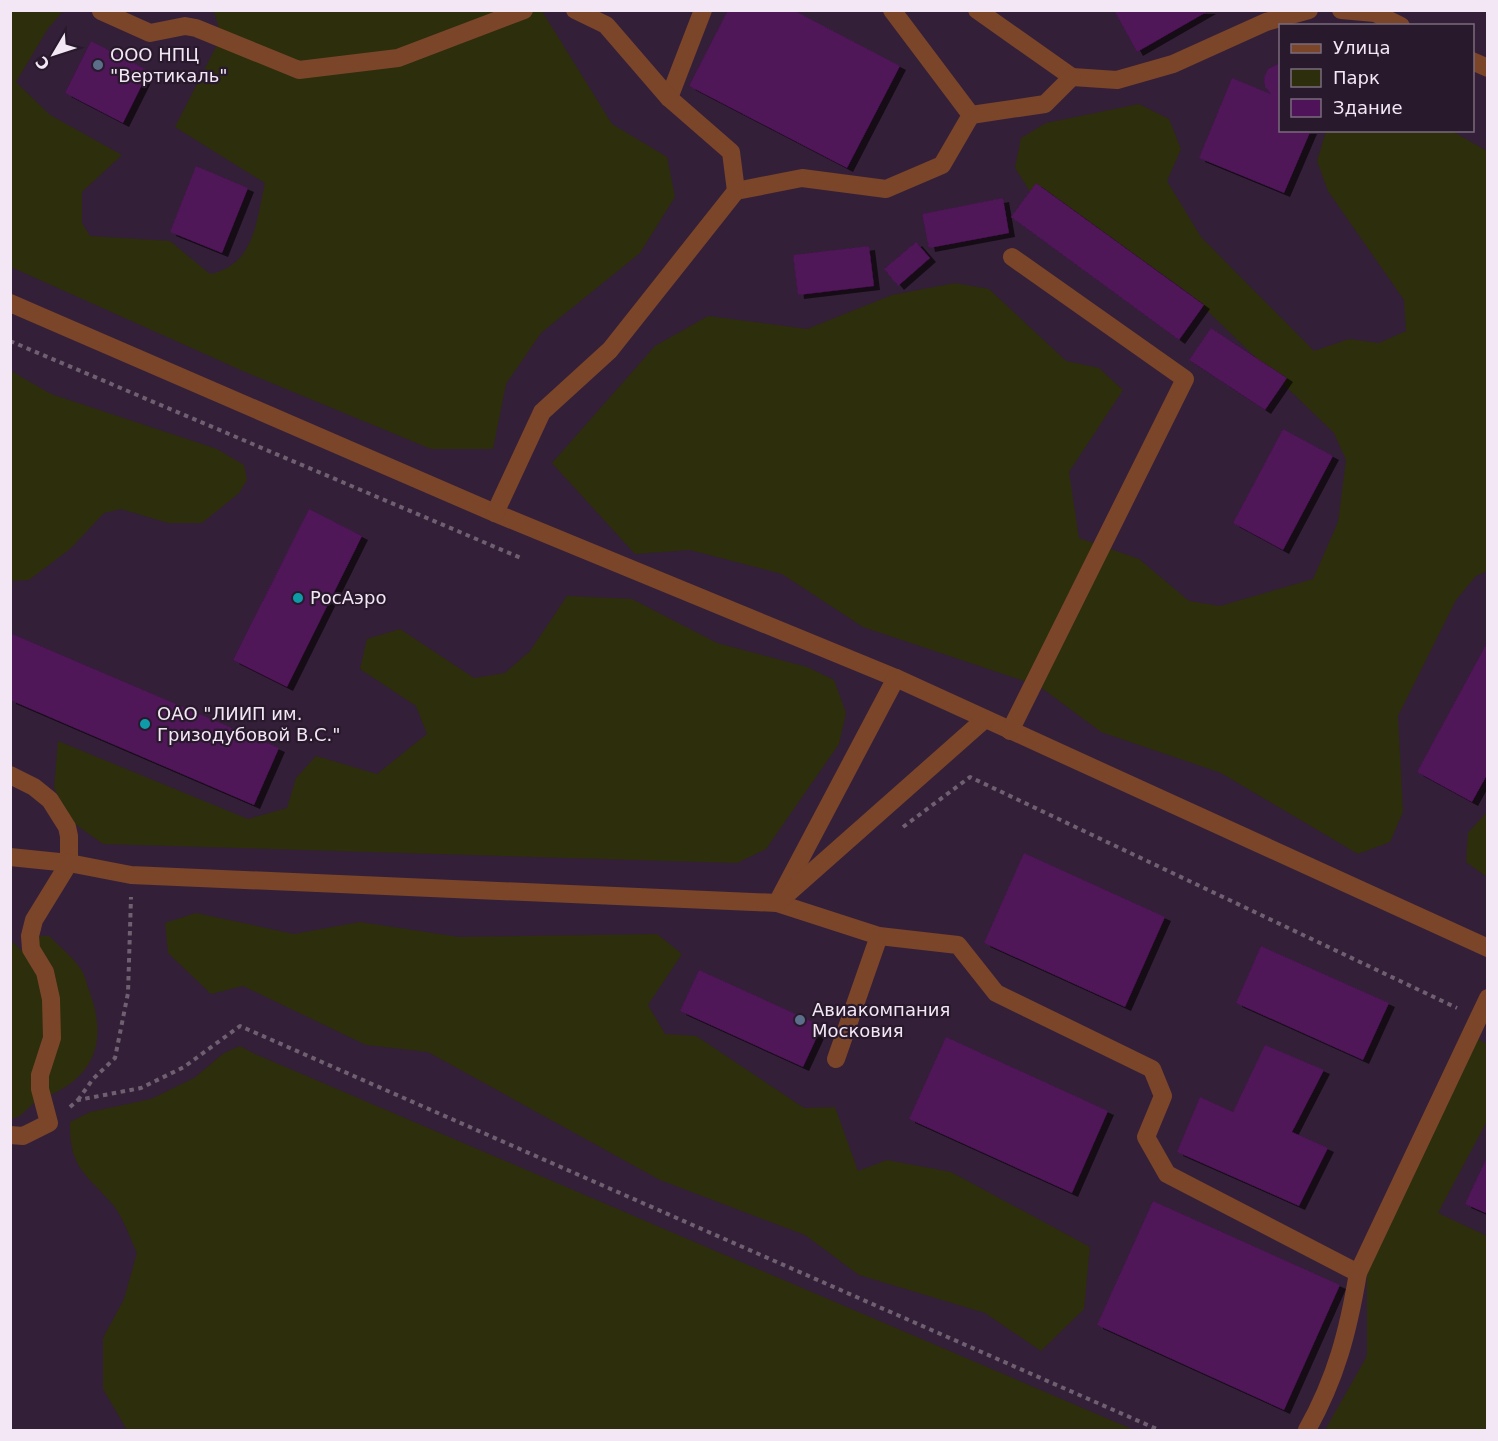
<svg xmlns="http://www.w3.org/2000/svg" width="1498" height="1441" font-family="'DejaVu Sans',sans-serif">
	<style>
		.built { fill: #341f38; fill-rule: evenodd }
		.green { fill: #2c2e0c }
		.building { fill: #4f1359; filter: url(#shadow) }
		.lines { fill: none; stroke-linecap: round; stroke-linejoin: round }
		.path { stroke: #6e6071; stroke-width: 4; stroke-dasharray: 4.5 4.5; stroke-linecap: butt }
		.minor { stroke: #7b4529; stroke-width: 18 }
		.service-dot { fill: #5c6f8a; stroke: #29192c; stroke-width: 2 }
		.culture-dot { fill: #0f9aa8; stroke: #29192c; stroke-width: 2 }
		.labels { text-anchor: middle; stroke-width: 4.5; stroke-linejoin: round; paint-order: stroke }
		.poi-label { font-size: 18px; fill: #f3e7f5; stroke: #29192c; text-anchor: start }
	</style>
	<defs>
		<filter id="shadow"><feDropShadow dx="6" dy="4" stdDeviation="0" flood-color="#0009"/></filter>
	</defs>
	<rect width="100%" height="100%" fill="#29192c"/>
	<path class="built" d="M11 11H1487V1430H11ZM1280 26H1472V130H1280Z"/>
	<g class="green">
		<path d="M11 11H63L47 30 16 82 50 115 122 155 82 192V223L90 236 170 241 210 274C255 265 256 221 265 183L175 127 221 37 214 11H542L612 124 667 157 675 197 640 253 541 333 506 384 493 449H431L245 372 11 267Z"/>
		<polygon points="1139,104 1169,119 1181,149 1167,181 1201,237 1314,351 1349,339 1379,343 1406,331 1404,300 1328,191 1317,161 1326,131 1452,131 1487,151 1487,571 1476,576 1456,600 1398,716 1403,812 1390,842 1358,854 1221,773 1101,732 1039,686 863,627 782,574 690,550 635,554 552,463 655,346 708,316 807,329 892,295 955,283 989,289 1066,361 1099,368 1123,390 1069,472 1079,538 1139,559 1189,601 1220,606 1313,579 1338,522 1346,460 1334,433 1190,294 1060,202 1031,193 1015,168 1021,138 1046,123"/>
		<polygon points="11,371 51,394 217,449 244,465 247,480 239,493 202,523 168,523 121,509 104,513 70,549 29,580 11,581"/>
		<polygon points="567,596 632,599 717,643 807,667 834,680 846,713 839,744 766,849 737,863 103,844 72,822 54,788 58,741 248,819 287,808 296,778 316,756 377,774 427,734 416,706 360,669 367,639 400,629 474,678 505,673 530,651"/>
		<polygon points="1487,812 1487,877 1466,862 1468,833"/>
		<polygon points="196,913 294,934 360,922 459,937 657,934 682,954 648,1005 665,1034 696,1036 804,1108 835,1107 858,1171 887,1160 951,1172 1090,1247 1084,1309 1041,1351 985,1313 859,1275 805,1235 660,1180 428,1052 366,1045 243,986 211,994 168,953 165,923"/>
		<path d="M37 936H49C60 947 74 958 82 971 86 977 87 986 90 993 107 1039 96 1076 48 1096L47 1074 58 1039Z"/>
		<path d="M10 940C20 949 37 962 42 974 58 1016 36 1061 34 1103L20 1116 11 1119Z"/>
		<polygon points="1476,1038 1487,1044 1487,1121 1438,1213 1487,1236 1487,1430 1325,1430 1367,1356 1367,1267"/>
		<path d="M240 1046 253 1053 1134 1430H127L103 1389V1338L124 1299 137 1253C130 1238 124 1219 114 1206 87 1174 69 1169 70 1122L90 1112 151 1099 194 1078 224 1053Z"/>
	</g>
	<g class="building">
		<polygon points="728,10 793,10 900,66 847,168 689,86"/>
		<polygon points="1114,10 1210,10 1137,52"/>
		<polygon points="91,41 149,71 123,123 65,93"/>
		<polygon points="1280,63 1280,130 1311,130 1284,193 1199,158 1232,78 1271,94 1265,87 1264,78 1268,69"/>
		<polygon points="196,166 248,188 222,253 170,232"/>
		<polygon points="1036,183 1204,305 1179,340 1011,217"/>
		<polygon points="1003,198 1009,233 929,248 922,214"/>
		<polygon points="916,242 930,258 898,286 884,269"/>
		<polygon points="869,246 874,286 798,295 793,255"/>
		<polygon points="1211,328 1287,378 1265,410 1189,360"/>
		<polygon points="1283,429 1333,456 1283,550 1233,523"/>
		<polygon points="309,509 362,536 287,687 233,660"/>
		<polygon points="10,633 279,748 254,805 10,700"/>
		<polygon points="1488,641 1488,773 1472,802 1417,772"/>
		<polygon points="1024,853 1165,917 1125,1007 984,943"/>
		<polygon points="1261,946 1389,1003 1363,1060 1236,1003"/>
		<polygon points="699,970 822,1026 803,1067 680,1011"/>
		<polygon points="946,1037 1108,1111 1072,1193 909,1119"/>
		<polygon points="1265,1045 1324,1070 1292,1132 1328,1148 1299,1206 1177,1152 1200,1097 1233,1112"/>
		<polygon points="1488,1155 1488,1214 1465,1204"/>
		<polygon points="1153,1201 1340,1285 1284,1410 1097,1325"/>
	</g>
	<g class="lines">
		<g class="path">
			<polyline points="10,341 521,558"/>
			<polyline points="903,827 970,777 1457,1008"/>
			<polyline points="78,1100 93,1079 115,1058 128,993 131,897"/>
			<polyline points="70,1107 78,1100 141,1088 184,1067 240,1026 1159,1430"/>
		</g>
		<g class="minor">
			<polyline points="977,10 1072,77 1117,80 1173,64 1266,22 1309,10"/>
			<polyline points="1341,10 1375,13 1401,26"/>
			<polyline points="101,11 150,33 185,26 196,28 299,70 398,58 524,10"/>
			<polyline points="1472,61 1488,68"/>
			<polyline points="669,98 703,10"/>
			<polyline points="971,115 1045,104 1072,77"/>
			<polyline points="736,191 802,178 886,189 942,165 971,115 892,10"/>
			<polyline points="10,303 495,513 896,678 1488,948"/>
			<polyline points="495,513 542,412 610,350 736,191 731,152 669,98 606,25 575,10"/>
			<polyline points="896,678 777,903 879,936 958,945 996,993 1152,1069 1163,1096 1146,1137 1167,1174 1358,1273"/>
			<polyline points="1010,731 1185,379 1012,257"/>
			<polyline points="10,775 34,787 50,800 67,827 69,836 69,863 34,920 30,936 31,949 45,972 51,999 52,1038 40,1075 40,1089 49,1123 23,1136 10,1135"/>
			<polyline points="10,857 69,863 131,875 777,903 985,719"/>
			<polyline points="836,1059 879,936"/>
			<path d="M1307 1430C1336 1378 1348 1332 1358 1273L1488 998"/>
		</g>
	</g>
	<g class="service-dot">
		<circle cx="98" cy="65" r="6"/>
		<circle cx="800" cy="1020" r="6"/>
	</g>
	<g class="culture-dot">
		<circle cx="298" cy="598" r="6"/>
		<circle cx="145" cy="724" r="6"/>
	</g>
	<g class="labels">
		<g class="poi-label">
			<text x="110" y="61">ООО НПЦ<tspan x="110" dy="21">"Вертикаль"</tspan></text>
			<text x="310" y="604">РосАэро</text>
			<text x="157" y="720">ОАО "ЛИИП им.<tspan x="157" dy="21">Гризодубовой В.С."</tspan></text>
			<text x="812" y="1016">Авиакомпания<tspan x="812" dy="21">Московия</tspan></text>
		</g>
	</g>
	<rect width="1498" height="1441" fill="none" stroke="#f3e7f5" stroke-width="24"/>
	<rect x="1279" y="24" width="195" height="108" fill="#29192c" stroke="#7a6b7c" stroke-width="1.5"/>
	<rect x="1291" y="44" width="30" height="9" fill="#7b4529" stroke="#7a6b7c" stroke-width="1.5"/>
	<text x="1333" y="54" font-size="18" fill="#f3e7f5">Улица</text>
	<rect x="1291" y="69" width="30" height="18" fill="#2c2e0c" stroke="#7a6b7c" stroke-width="1.5"/>
	<text x="1333" y="84" font-size="18" fill="#f3e7f5">Парк</text>
	<rect x="1291" y="99" width="30" height="18" fill="#4f1359" stroke="#7a6b7c" stroke-width="1.5"/>
	<text x="1333" y="114" font-size="18" fill="#f3e7f5">Здание</text>
	<g transform="translate(54 54) rotate(231)" stroke="#29192c" stroke-width="4.5" paint-order="stroke">
	<path d="M0-4.5L10 22L0 15L-10 22Z" fill="#f3e7f5"/>
	<text y="-9" font-size="16" font-weight="bold" text-anchor="middle" fill="#f3e7f5">С</text>
	</g>
</svg>
